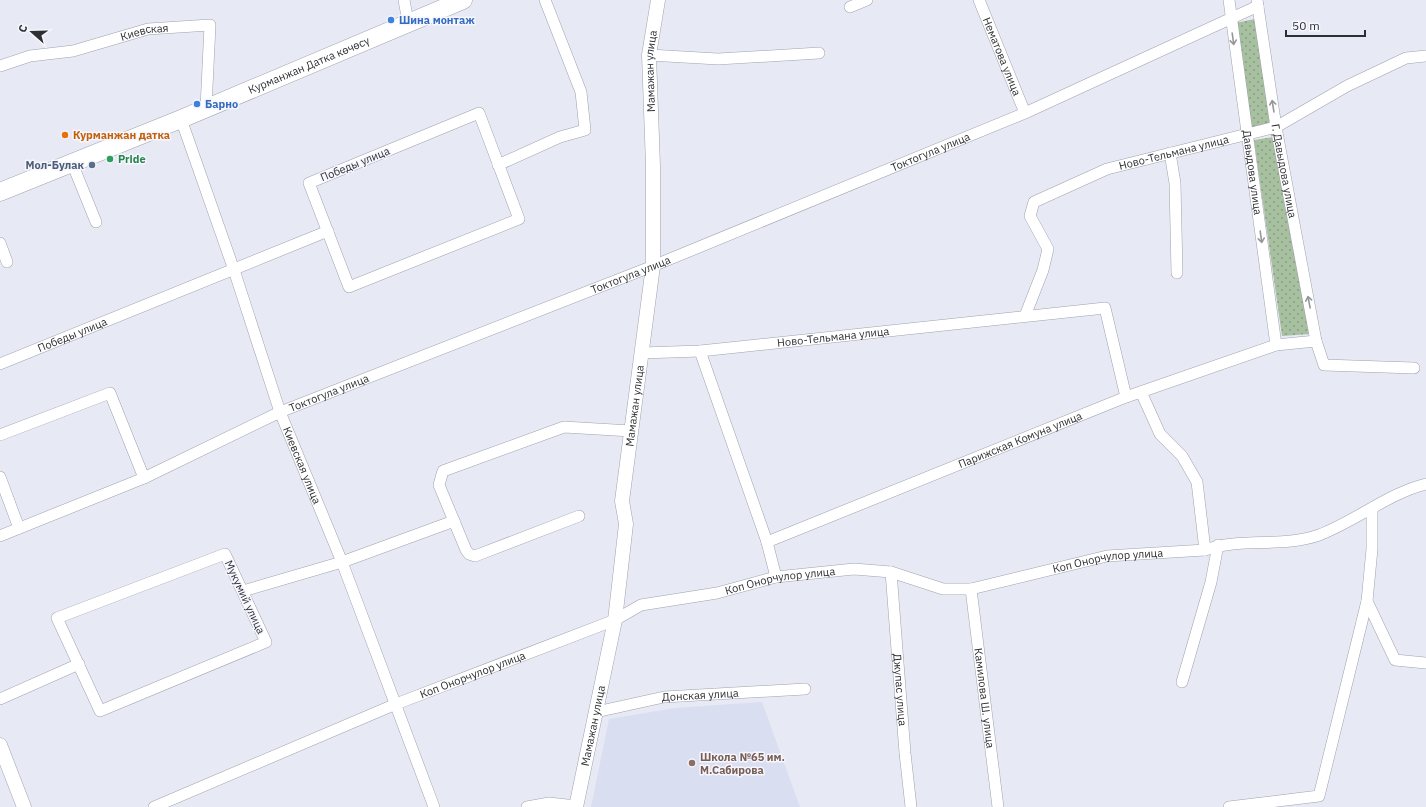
<svg xmlns="http://www.w3.org/2000/svg" width="1426" height="807" font-family="'IBM Plex Sans',sans-serif">
	<style>
		.built { fill: #dadef1 }
		.grass { fill: url(#grass-dots) }
		.lines { fill: none; stroke-linecap: round; stroke-linejoin: round }
		.minor-casing { stroke: #a0a2ad; stroke-width: 12 }
		.tertiary-casing { stroke: #a0a2ad; stroke-width: 15 }
		.primary-casing { stroke: #a0a2ad; stroke-width: 19 }
		.minor { stroke: #fff; stroke-width: 11 }
		.tertiary { stroke: #fff; stroke-width: 14 }
		.primary { stroke: #fff; stroke-width: 18 }
		.oneway { stroke: #969799 }
		.shop-dot { fill: #3f7fe0; stroke: #f5f6fe; stroke-width: 1.5 }
		.food-dot { fill: #e8710a; stroke: #f5f6fe; stroke-width: 1.5 }
		.leisure-dot { fill: #2e9e5b; stroke: #f5f6fe; stroke-width: 1.5 }
		.service-dot { fill: #5c6f8a; stroke: #f5f6fe; stroke-width: 1.5 }
		.education-dot { fill: #8d6e63; stroke: #f5f6fe; stroke-width: 1.5 }
		.labels { text-anchor: middle; stroke-width: 3; stroke-linejoin: round; paint-order: stroke }
		.shop-label { font-size: 11px; font-weight: bold; fill: #366cbe; stroke: #f5f6fe; text-anchor: start }
		.street-label { font-size: 11px; fill: #2e2f33; stroke: #f5f6fe }
		.food-label { font-size: 11px; font-weight: bold; fill: #c56008; stroke: #f5f6fe; text-anchor: start }
		.leisure-label { font-size: 11px; font-weight: bold; fill: #27864d; stroke: #f5f6fe; text-anchor: start }
		.service-label { font-size: 11px; font-weight: bold; fill: #4e5e75; stroke: #f5f6fe; text-anchor: end }
		.education-label { font-size: 11px; font-weight: bold; fill: #785e54; stroke: #f5f6fe; text-anchor: start }
	</style>
	<defs>
		<pattern id="grass-dots" width="8" height="8" patternUnits="userSpaceOnUse"><rect width="8" height="8" fill="#a7c0a0"/><path d="M2 2h.1M6 6h.1" fill="none" stroke="#889c83" stroke-width="1.8" stroke-linecap="round"/></pattern>
	</defs>
	<rect width="100%" height="100%" fill="#e7e9f5"/>
	<polygon class="built" points="762,702 800,807 591,807 609,719 675,708"/>
	<g class="grass">
		<polygon points="1255,19 1272,124 1249,128 1235,23"/>
		<polygon points="1273,137 1310,334 1282,336 1254,140"/>
	</g>
	<g class="lines">
		<defs>
			<g id="minor">
				<polyline points="404,0 408,22"/>
				<path id="s1" d="M979 0 1025 113"/>
				<path id="s2" d="M1229 0 1276 345"/>
				<path id="s3" d="M1257 0 1276 127 1316 341 1324 365 1414 368"/>
				<polyline points="850,7 867,0"/>
				<polyline points="649,55 718,59 819,53"/>
				<path id="s4" d="M0 66 30 56 73 51 148 29 210 25 206 108"/>
				<polygon points="479,113 519,219 349,287 309,183"/>
				<path id="s5" d="M181 119 234 270 280 412 342 562 434 807"/>
				<polyline points="1170,153 1175,183 1177,273"/>
				<polyline points="72,163 96,222"/>
				<polyline points="498,165 560,137 585,130 581,92 545,0"/>
				<polyline points="0,243 7,262"/>
				<path id="s6" d="M1025 316 1043 270 1048 249 1030 216 1034 202 1107 169 1276 127 1347 86 1406 58 1426 56"/>
				<polyline points="700,351 767,542 776,577"/>
				<path id="s7" d="M642 353 700 351 1105 308 1126 397"/>
				<path id="s8" d="M0 364 328 231"/>
				<polyline points="1141,392 1160,434 1182,456 1197,482 1205,550"/>
				<polyline points="0,435 110,393 144,478"/>
				<polyline points="0,477 19,528"/>
				<polyline points="1372,509 1372,549 1367,601 1395,660 1426,663"/>
				<polyline points="579,516 475,556 469,554 466,550 439,485 443,471 564,427 631,431"/>
				<path id="s9" d="M0 536 144 478 280 412 653 266 1025 113 1258 6"/>
				<path id="s10" d="M767 542 1126 397 1276 345 1316 341"/>
				<polygon points="225,554 266,642 100,711 57,618"/>
				<path id="s11" d="M891 572 905 753 911 807"/>
				<path id="s12" d="M971 589 998 807"/>
				<polyline points="243,591 342,562 454,521"/>
				<polyline points="1182,682 1211,582 1218,545"/>
				<polyline points="0,699 79,664"/>
				<path id="s13" d="M596 712 664 697 805 689"/>
				<path id="s14" d="M154 807 396 704 615 620 641 605 717 593 776 577 854 569 891 572 943 589H971L1107 556 1205 550C1241 537 1283 548 1319 535 1354 522 1391 492 1426 484"/>
				<polyline points="527,807 549,803 576,806"/>
				<polyline points="1229,807 1319,796 1367,601"/>
			</g>
			<g id="tertiary">
				<polyline points="0,745 24,807"/>
				<path id="s15" d="M576 807 615 620 626 524 622 501 653 266V166L649 55 658 0"/>
			</g>
			<g id="primary">
				<path id="s16" d="M0 192 181 119 463 0"/>
			</g>
		</defs>
		<use href="#minor" class="minor-casing"/>
		<use href="#tertiary" class="tertiary-casing"/>
		<use href="#primary" class="primary-casing"/>
		<use href="#minor" class="minor"/>
		<use href="#tertiary" class="tertiary"/>
		<use href="#primary" class="primary"/>
	</g>
	<defs><path id="oneway-shaft" d="M-6 0H5M1.5-3L5.5 0L1.5 3" fill="none" stroke-width="1.6" stroke-linecap="round" stroke-linejoin="round"/></defs>
	<g class="oneway">
		<use href="#oneway-shaft" transform="translate(1233 39) rotate(82)"/>
		<use href="#oneway-shaft" transform="translate(1273 106) rotate(-99)"/>
		<use href="#oneway-shaft" transform="translate(1261 237) rotate(82)"/>
		<use href="#oneway-shaft" transform="translate(1309 302) rotate(-101)"/>
	</g>
	<g class="shop-dot">
		<circle cx="391" cy="20" r="4"/>
		<circle cx="197" cy="104" r="4"/>
	</g>
	<circle class="food-dot" cx="65" cy="135" r="4"/>
	<circle class="leisure-dot" cx="110" cy="159" r="4"/>
	<circle class="service-dot" cx="92" cy="165" r="4"/>
	<circle class="education-dot" cx="692" cy="763" r="4"/>
	<g class="labels">
		<g class="shop-label">
			<text x="399" y="24">Шина монтаж</text>
			<text x="205" y="108">Барно</text>
		</g>
		<g class="street-label">
			<text dy="4" stroke="none"><textPath href="#s4" startOffset="149">Киевская</textPath></text>
			<text dy="4" stroke="none"><textPath href="#s1" startOffset="61">Нематова улица</textPath></text>
			<text dy="4" stroke="none"><textPath href="#s16" startOffset="334">Курманжан Датка көчөсү</textPath></text>
			<text dy="4" stroke="none"><textPath href="#s15" startOffset="743">Мамажан улица</textPath></text>
			<text dy="4" stroke="none"><textPath href="#s9" startOffset="1007">Токтогула улица</textPath></text>
			<text dy="4" stroke="none"><textPath href="#s6" startOffset="272">Ново-Тельмана улица</textPath></text>
			<text transform="translate(355 164) rotate(-22)" y="4">Победы улица</text>
			<text dy="4" stroke="none"><textPath href="#s3" startOffset="173">Г. Давыдова улица</textPath></text>
			<text dy="4" stroke="none"><textPath href="#s2" startOffset="174">Давыдова улица</textPath></text>
			<text dy="4" stroke="none"><textPath href="#s9" startOffset="683">Токтогула улица</textPath></text>
			<text dy="4" stroke="none"><textPath href="#s8" startOffset="78">Победы улица</textPath></text>
			<text dy="4" stroke="none"><textPath href="#s7" startOffset="192">Ново-Тельмана улица</textPath></text>
			<text dy="4" stroke="none"><textPath href="#s9" startOffset="359">Токтогула улица</textPath></text>
			<text dy="4" stroke="none"><textPath href="#s15" startOffset="407">Мамажан улица</textPath></text>
			<text dy="4" stroke="none"><textPath href="#s10" startOffset="273">Парижская Комуна улица</textPath></text>
			<text dy="4" stroke="none"><textPath href="#s5" startOffset="367">Киевская улица</textPath></text>
			<text dy="4" stroke="none"><textPath href="#s14" startOffset="1004">Коп Онорчулор улица</textPath></text>
			<text dy="4" stroke="none"><textPath href="#s14" startOffset="669">Коп Онорчулор улица</textPath></text>
			<text transform="translate(245 597) rotate(65)" y="4">Мукумий улица</text>
			<text dy="4" stroke="none"><textPath href="#s14" startOffset="345">Коп Онорчулор улица</textPath></text>
			<text dy="4" stroke="none"><textPath href="#s11" startOffset="118">Джупас улица</textPath></text>
			<text dy="4" stroke="none"><textPath href="#s13" startOffset="106">Донская улица</textPath></text>
			<text dy="4" stroke="none"><textPath href="#s12" startOffset="110">Камилова Ш. улица</textPath></text>
			<text dy="4" stroke="none"><textPath href="#s15" startOffset="83">Мамажан улица</textPath></text>
		</g>
		<g class="food-label">
			<text x="73" y="139">Курманжан датка</text>
		</g>
		<g class="leisure-label">
			<text x="118" y="163">Pride</text>
		</g>
		<g class="service-label">
			<text x="84" y="169">Мол-Булак</text>
		</g>
		<g class="education-label">
			<text x="700" y="761">Школа №65 им.<tspan x="700" dy="13">М.Сабирова</tspan></text>
		</g>
	</g>
	<g transform="translate(32 32) rotate(290)" stroke="#f5f6fe" stroke-width="3" paint-order="stroke">
	<path d="M0-3L7 15L0 10L-7 15Z" fill="#2e2f33"/>
	<text y="-6" font-size="11" font-weight="bold" text-anchor="middle" fill="#2e2f33">С</text>
	</g>
	<path d="M1286 30v6h79v-6" fill="none" stroke="#2e2f33" stroke-width="2"/>
	<text x="1292" y="30" font-size="12" fill="#2e2f33" stroke="#f5f6fe" stroke-width="3" paint-order="stroke">50 m</text>
</svg>
